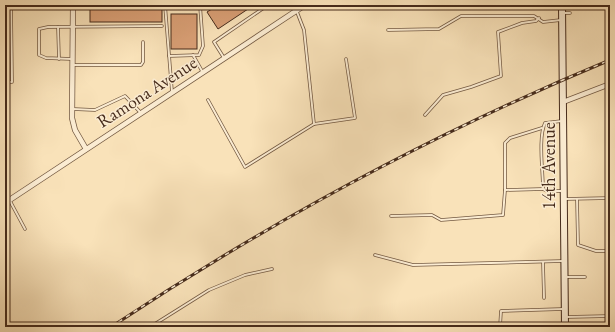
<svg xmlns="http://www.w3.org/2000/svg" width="615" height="332" font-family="'EB Garamond',serif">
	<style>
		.building { fill: #d89e74; stroke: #462b1b }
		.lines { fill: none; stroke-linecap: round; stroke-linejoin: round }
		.lane-casing { stroke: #735942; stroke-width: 3.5 }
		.street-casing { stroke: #735942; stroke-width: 6 }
		.secondary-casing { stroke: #462b1b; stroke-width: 8 }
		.lane { stroke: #fbecd2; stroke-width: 2 }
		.street { stroke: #fbecd2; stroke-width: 4.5 }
		.secondary { stroke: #fbecd2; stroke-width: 6 }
		.rail-casing { stroke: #462b1b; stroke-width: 3 }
		.rail { stroke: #fbecd2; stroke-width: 1.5; stroke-dasharray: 4.5; stroke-linecap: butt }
		.labels { text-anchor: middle; stroke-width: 3; stroke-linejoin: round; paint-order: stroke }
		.street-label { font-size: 18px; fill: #462b1b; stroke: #fbecd2 }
	</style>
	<rect width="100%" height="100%" fill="#f9e2b9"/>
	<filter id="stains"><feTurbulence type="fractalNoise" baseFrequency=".005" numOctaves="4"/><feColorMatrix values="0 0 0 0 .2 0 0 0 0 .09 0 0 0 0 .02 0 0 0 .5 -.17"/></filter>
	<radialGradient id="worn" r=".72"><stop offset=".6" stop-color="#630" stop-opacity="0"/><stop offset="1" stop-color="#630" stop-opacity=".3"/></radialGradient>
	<g class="building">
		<rect x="90" y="5" width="72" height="17"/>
		<polygon points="218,5 254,5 218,29 207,12"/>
		<rect x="171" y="14" width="26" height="35"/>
	</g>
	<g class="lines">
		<defs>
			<g id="lane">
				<polyline points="165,5 172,92"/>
				<polyline points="402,5 402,7 429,5"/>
				<polyline points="297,12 304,30 314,124 355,118 346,59"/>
				<polyline points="563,13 570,13"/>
				<polyline points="58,27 59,59"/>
				<polyline points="388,30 439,29 461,16 534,16 543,22 561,20"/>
				<polyline points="193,55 202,71"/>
				<polyline points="169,56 199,55 203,46 200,5"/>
				<polyline points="224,58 214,42 268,5"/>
				<polyline points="72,59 46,58 39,55 39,29 48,27 162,26"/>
				<polyline points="74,65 141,65 143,62 143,42"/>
				<polyline points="5,82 12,82 11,5"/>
				<polyline points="208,100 245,167 314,124"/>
				<polyline points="73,109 95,110 125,96 140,112"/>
				<polyline points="425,115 443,95 471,87 501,76 498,32 522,23 536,21 539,18"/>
				<path d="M562 121 545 123C538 137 543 171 543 189L547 191H563"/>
				<polyline points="542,128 510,138 505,143 505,190 543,189"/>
				<polyline points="565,199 610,198"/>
				<polyline points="577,199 578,245 596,251 610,251"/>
				<polyline points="10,201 25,229"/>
				<polyline points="391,216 432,215 441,220 503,215 505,190"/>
				<polyline points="375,255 413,265 563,261"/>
				<polyline points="543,262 544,298"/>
				<polyline points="566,277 585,277"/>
				<polyline points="566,317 610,316"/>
				<polyline points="150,327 209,290 245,275 272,269"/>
				<polyline points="500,327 501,311 563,309"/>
			</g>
			<g id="street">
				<polyline points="73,5 72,118 75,130 86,149"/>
				<polyline points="563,102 610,84"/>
				<polyline points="5,203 305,5"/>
			</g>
			<polyline id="secondary" points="562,5 565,327"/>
		</defs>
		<use href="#lane" class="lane-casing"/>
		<use href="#street" class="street-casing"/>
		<use href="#secondary" class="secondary-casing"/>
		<use href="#lane" class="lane"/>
		<use href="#street" class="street"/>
		<use href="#secondary" class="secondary"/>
		<defs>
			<path id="rail" d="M111 327C268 223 436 132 610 60"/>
		</defs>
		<use href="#rail" class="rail-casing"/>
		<use href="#rail" class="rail"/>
	</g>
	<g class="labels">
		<g class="street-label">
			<text transform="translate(147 92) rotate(-33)" y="6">Ramona Avenue</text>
			<text transform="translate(549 166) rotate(-90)" y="6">14th Avenue</text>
		</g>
	</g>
	<rect width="615" height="332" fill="none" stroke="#f9e2b9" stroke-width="20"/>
	<rect x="6" y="6" width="603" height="320" fill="none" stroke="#462b1b" stroke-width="2"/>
	<rect x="10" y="10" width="595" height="312" fill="none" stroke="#462b1b"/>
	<rect width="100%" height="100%" filter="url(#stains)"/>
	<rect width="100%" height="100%" fill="url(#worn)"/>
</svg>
